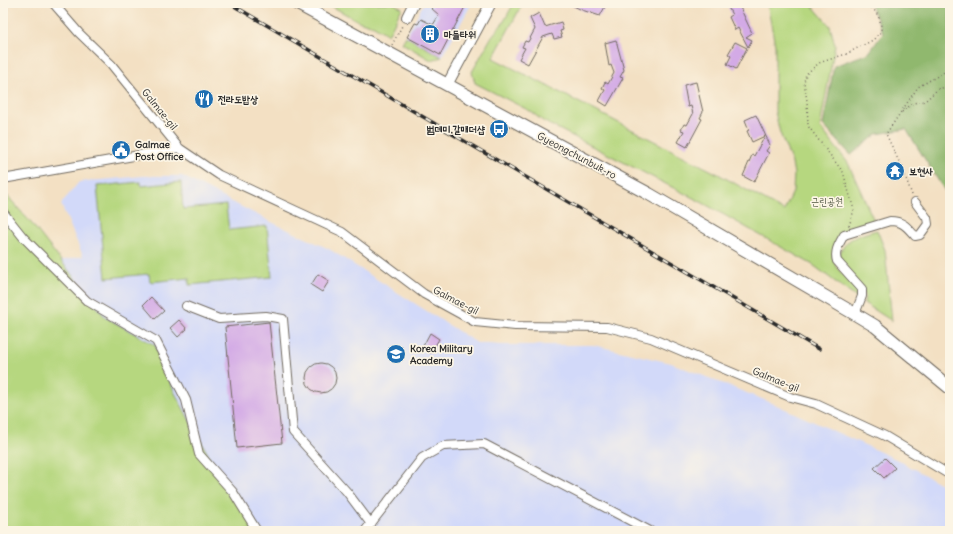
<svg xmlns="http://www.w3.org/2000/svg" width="953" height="534" font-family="Delius,'Poor Story',sans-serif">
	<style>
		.built { fill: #d2d9f9 }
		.green { fill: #b6d77f; stroke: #708155 }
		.forest { fill: #90b86e; stroke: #5e724c }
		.building { fill: #d3aae6 }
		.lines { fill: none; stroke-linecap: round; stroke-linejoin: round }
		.minor-casing { stroke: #716a60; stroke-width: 10 }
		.tertiary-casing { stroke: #716a60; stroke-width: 12 }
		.primary-casing { stroke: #716a60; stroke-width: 14 }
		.path { stroke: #716a60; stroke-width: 1.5; stroke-dasharray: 1 3; stroke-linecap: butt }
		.minor { stroke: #fff; stroke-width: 8 }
		.tertiary { stroke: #fff; stroke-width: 10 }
		.primary { stroke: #fff; stroke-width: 12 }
		.rail-casing { stroke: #2b2b2b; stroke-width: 3.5 }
		.rail { stroke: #fcf5e5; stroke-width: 2; stroke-dasharray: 6; stroke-linecap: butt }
		.labels { text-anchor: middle; stroke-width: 3.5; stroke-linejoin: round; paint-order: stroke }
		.poi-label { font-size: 10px; font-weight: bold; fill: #2b2b2b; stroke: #fcf5e5; text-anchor: start }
		.street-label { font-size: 10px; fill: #2b2b2b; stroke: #fcf5e5 }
		.park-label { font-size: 10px; fill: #4e5640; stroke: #fcf5e5 }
	</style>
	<rect width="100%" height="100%" fill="#fcf5e5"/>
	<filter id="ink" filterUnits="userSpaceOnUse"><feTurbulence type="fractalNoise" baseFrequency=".025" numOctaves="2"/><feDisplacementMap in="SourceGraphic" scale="8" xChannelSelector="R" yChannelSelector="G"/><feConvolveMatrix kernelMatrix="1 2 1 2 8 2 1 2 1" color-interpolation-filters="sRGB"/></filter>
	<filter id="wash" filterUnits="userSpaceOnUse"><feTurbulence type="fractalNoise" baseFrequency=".012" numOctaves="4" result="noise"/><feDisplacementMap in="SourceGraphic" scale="16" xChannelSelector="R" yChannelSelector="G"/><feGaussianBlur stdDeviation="0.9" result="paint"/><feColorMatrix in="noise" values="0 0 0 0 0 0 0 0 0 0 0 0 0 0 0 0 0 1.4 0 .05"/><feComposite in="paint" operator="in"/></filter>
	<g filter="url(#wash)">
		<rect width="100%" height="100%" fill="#f3e0c3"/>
		<g class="built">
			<polygon points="424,3 472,3 442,57 406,36"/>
			<polygon points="143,176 182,176 269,221 329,249 477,343 500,345 593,345 671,363 772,403 898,460 950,489 950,531 261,531 211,460 174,391 155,345 105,317 61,261 83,256 61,204 79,182"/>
		</g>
		<g class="green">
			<polygon points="326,3 393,3 402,8 388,35 374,26 358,21"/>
			<polygon points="514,3 523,3 493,58 718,174 784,211 793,192 794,174 792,163 780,133 775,112 775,45 767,3 810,3 830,26 835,45 820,127 848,163 875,223 845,233 833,256 836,267 859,291 858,299 813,265 703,203 543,121 530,111 475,83 472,72 492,36 503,23"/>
			<polygon points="406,36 442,57 431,60 402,43"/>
			<polygon points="141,182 141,186 181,182 183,209 226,205 229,230 267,226 272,277 189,285 189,278 150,282 149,274 106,278 97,186"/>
			<polygon points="3,191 32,224 105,317 155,345 174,391 211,460 261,531 3,531"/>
			<path d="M877 230 885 250 892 321 864 303 865 296 842 263 839 256C845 237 860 235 877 230Z"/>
		</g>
		<polygon class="forest" points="870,3 950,3 950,199 906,129 877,134 851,155 823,125 834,66 869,53 883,33"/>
		<g id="blocks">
			<g class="building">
				<polygon points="434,3 467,3 440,55 407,37 415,23 418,24 421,19 433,25 439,15 431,8"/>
				<polygon points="567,3 607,3 600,16 582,10"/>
				<polygon points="736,3 738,3 752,33 746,37 752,40 748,47 738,28 735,30 729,17 732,15 728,7"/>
				<polygon points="539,13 545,27 561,22 563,30 560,31 562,37 554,39 552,34 543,37 528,64 519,59 525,48 522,47 525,41 528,42 535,29 530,18"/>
				<polygon points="616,40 624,70 620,77 623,78 607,106 599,101 605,90 602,88 605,82 608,84 614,73 611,65 609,66 605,43"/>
				<polygon points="735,42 747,48 736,69 727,64 731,56 728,54"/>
				<polygon points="696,82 703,112 700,118 702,119 687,147 678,142 684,131 681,130 684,124 687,125 693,114 691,106 688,107 684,85"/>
				<polygon points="756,115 770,145 766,151 769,153 754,182 743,176 752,155 754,156 765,136 752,142 747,131 749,130 745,120"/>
				<polygon points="318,274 329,281 322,292 311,285"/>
				<polygon points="151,297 164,311 155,319 143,305"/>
				<polygon points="179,320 187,329 178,337 170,328"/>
				<polygon points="269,322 282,443 237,448 225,327"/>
				<polygon points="430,333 439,339 431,353 422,348"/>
				<circle cx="321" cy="378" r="15"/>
				<polygon points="885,458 895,468 884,478 874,468"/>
			</g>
		</g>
	</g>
	<g filter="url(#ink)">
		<use href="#blocks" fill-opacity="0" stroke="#716a60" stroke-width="1"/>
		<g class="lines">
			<defs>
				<g id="minor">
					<polyline points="53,3 79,33 111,64 179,148 219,175 342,232 424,294 475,322 515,326 607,327 651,338 790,397 816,404 885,436 950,475"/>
					<polyline points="3,179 179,148"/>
					<polyline points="3,212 23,237 87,301 156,341 186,400 199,454 233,492 257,531"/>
					<polyline points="186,306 219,319 266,316 283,319 293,432 347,492 371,524"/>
					<path d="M855 314 862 296V289L837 261C834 251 839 244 844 235L890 221C903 221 907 227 915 236L920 235 928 224 927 218 915 202"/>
					<polyline points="365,531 422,458 443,446 484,444 650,531"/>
				</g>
				<g id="tertiary">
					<polyline points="407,17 414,3"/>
					<polyline points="447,85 491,3"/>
				</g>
				<polyline id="primary" points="296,3 649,194 855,314 875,326 950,388"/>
			</defs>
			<use href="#minor" class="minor-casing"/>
			<use href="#tertiary" class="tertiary-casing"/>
			<use href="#primary" class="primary-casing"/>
			<g class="path">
				<polyline points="392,45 403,24"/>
				<polyline points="902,112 913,103 925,101 938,89 950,86"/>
				<polyline points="912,195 903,170 886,134 918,87 943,73 950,67"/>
				<path d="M849 226 854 210 843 172 808 126 807 101 804 82 806 74 819 63 846 54 873 40 881 32C882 19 876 9 865 3"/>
			</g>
			<use href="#minor" class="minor"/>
			<use href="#tertiary" class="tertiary"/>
			<use href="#primary" class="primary"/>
			<defs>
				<polyline id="rail" points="229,3 819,349"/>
			</defs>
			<use href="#rail" class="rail-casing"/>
			<use href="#rail" class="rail"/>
		</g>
	</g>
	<defs>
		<symbol id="building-disc" viewBox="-11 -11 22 22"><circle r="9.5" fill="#1f6fb2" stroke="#fcf5e5"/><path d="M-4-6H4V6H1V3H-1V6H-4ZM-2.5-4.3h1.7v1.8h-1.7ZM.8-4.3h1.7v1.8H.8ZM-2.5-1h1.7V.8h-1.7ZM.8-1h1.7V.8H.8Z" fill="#fff"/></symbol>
		<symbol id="restaurant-disc" viewBox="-11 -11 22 22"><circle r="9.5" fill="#1f6fb2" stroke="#fcf5e5"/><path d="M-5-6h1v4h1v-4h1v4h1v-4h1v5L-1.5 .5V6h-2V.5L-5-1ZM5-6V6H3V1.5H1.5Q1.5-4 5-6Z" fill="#fff"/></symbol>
		<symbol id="bus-disc" viewBox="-11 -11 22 22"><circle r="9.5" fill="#1f6fb2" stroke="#fcf5e5"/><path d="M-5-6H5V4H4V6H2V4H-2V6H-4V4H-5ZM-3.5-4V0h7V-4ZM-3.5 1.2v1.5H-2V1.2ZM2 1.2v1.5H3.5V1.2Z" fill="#fff"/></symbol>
		<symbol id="civic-disc" viewBox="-11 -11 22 22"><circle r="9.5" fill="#1f6fb2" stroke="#fcf5e5"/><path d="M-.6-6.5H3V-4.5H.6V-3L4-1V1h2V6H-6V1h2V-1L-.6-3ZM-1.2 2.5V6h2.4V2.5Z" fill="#fff"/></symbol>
		<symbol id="temple-disc" viewBox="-11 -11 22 22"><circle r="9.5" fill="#1f6fb2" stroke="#fcf5e5"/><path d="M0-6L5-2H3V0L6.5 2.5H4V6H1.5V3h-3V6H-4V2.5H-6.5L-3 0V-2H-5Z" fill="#fff"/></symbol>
		<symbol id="university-disc" viewBox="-11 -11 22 22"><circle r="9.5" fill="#1f6fb2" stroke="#fcf5e5"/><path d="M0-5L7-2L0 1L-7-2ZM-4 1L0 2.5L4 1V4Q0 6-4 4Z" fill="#fff"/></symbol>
	</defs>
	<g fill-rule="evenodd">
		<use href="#building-disc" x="419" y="23" width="22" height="22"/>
		<use href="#restaurant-disc" x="193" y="88" width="22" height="22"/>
		<use href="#bus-disc" x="488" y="118" width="22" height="22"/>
		<use href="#civic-disc" x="110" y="139" width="22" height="22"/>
		<use href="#temple-disc" x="884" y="160" width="22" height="22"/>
		<use href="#university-disc" x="385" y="343" width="22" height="22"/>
	</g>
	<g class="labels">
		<g class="poi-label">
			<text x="444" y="38">마들타워</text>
			<text x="218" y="103">전라도밥상</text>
			<text x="485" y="133" text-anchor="end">범데미.갈매더샵</text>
			<text x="135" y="148">Galmae<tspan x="135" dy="12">Post Office</tspan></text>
			<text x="909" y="175">보현사</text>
			<text x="410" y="352">Korea Military<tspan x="410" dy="12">Academy</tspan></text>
		</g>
		<g class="street-label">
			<text transform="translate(160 109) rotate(51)" y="4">Galmae-gil</text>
			<text transform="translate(577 155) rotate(28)" y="4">Gyeongchunbuk-ro</text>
			<text transform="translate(456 300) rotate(27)" y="4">Galmae-gil</text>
			<text transform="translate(776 379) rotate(22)" y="4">Galmae-gil</text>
		</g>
		<g class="park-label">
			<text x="827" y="205">근린공원</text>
		</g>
	</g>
	<rect width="953" height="534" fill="none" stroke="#fcf5e5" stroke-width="16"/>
</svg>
